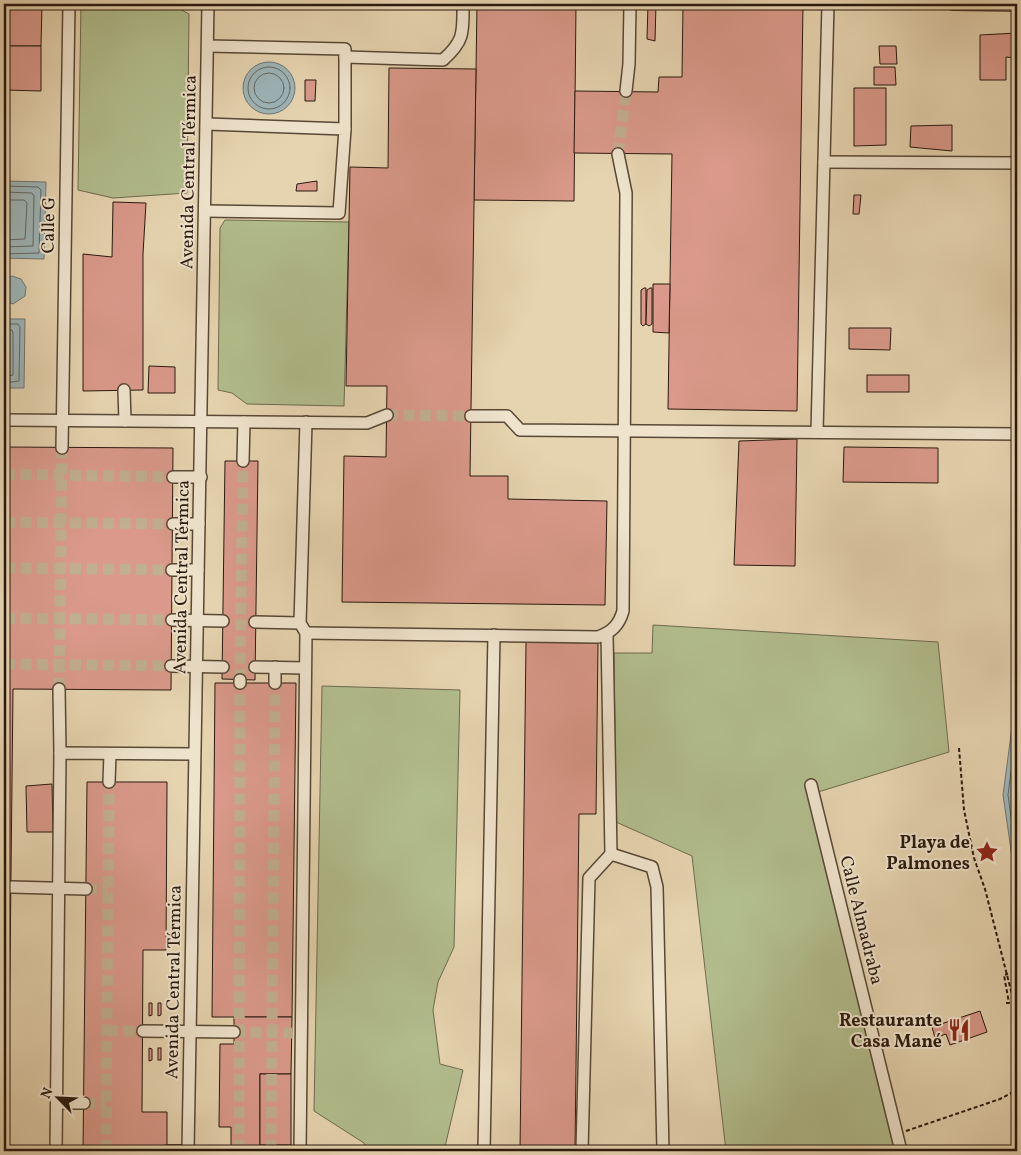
<svg xmlns="http://www.w3.org/2000/svg" width="1021" height="1155" font-family="Vollkorn,serif">
	<style>
		.green { fill: #b2bd8d; stroke: #6e6b4e }
		.water { fill: #9db5b8; stroke: #6f7774 }
		.lines { fill: none; stroke-linecap: round; stroke-linejoin: round }
		.shore { stroke: #636763; stroke-width: 1 }
		.building { fill: #da998a; stroke: #29190e }
		.minor-tunnel { stroke: #c0af90; stroke-width: 11; stroke-dasharray: 11 5.5; stroke-linecap: butt }
		.minor-casing { stroke: #584836; stroke-width: 14 }
		.path { stroke: #29190e; stroke-width: 2; stroke-dasharray: 4 2.5; stroke-linecap: butt }
		.minor { stroke: #efe3cc; stroke-width: 11 }
		.labels { text-anchor: middle; stroke-width: 4; stroke-linejoin: round; paint-order: stroke }
		.street-label { font-size: 18px; fill: #29190e; stroke: #efe3cc }
		.poi-label { font-size: 18px; font-weight: bold; fill: #29190e; stroke: #efe3cc; text-anchor: end }
	</style>
	<rect width="100%" height="100%" fill="#e6d4b0"/>
	<filter id="stains"><feTurbulence type="fractalNoise" baseFrequency=".004" numOctaves="4"/><feColorMatrix values="0 0 0 0 .2 0 0 0 0 .09 0 0 0 0 .02 0 0 0 .5 -.17"/></filter>
	<radialGradient id="worn" r=".72"><stop offset=".6" stop-color="#630" stop-opacity="0"/><stop offset="1" stop-color="#630" stop-opacity=".3"/></radialGradient>
	<g class="green">
		<polygon points="81,4 171,4 189,14 187,193 113,198 78,190"/>
		<polygon points="225,220 349,222 344,406 247,404 232,393 218,390 220,228"/>
		<polygon points="653,625 938,642 949,752 818,792 900,1151 726,1151 692,856 616,822 614,653 652,653"/>
		<polygon points="322,686 460,690 454,947 438,982 433,1010 440,1064 463,1070 444,1151 367,1151 364,1143 314,1111"/>
	</g>
	<g class="water">
		<circle cx="269" cy="88" r="26"/>
		<polygon points="4,181 46,182 44,259 4,258"/>
		<polygon points="12,276 21,279 26,287 25,296 13,304 4,301 4,279"/>
		<polygon points="4,319 25,319 24,388 4,388"/>
		<polygon points="1017,689 1017,891 1003,795"/>
	</g>
	<g class="lines">
		<g class="shore">
			<circle cx="269" cy="88" r="21"/>
			<circle cx="269" cy="88" r="15"/>
			<polyline points="4,186 38,187 41,190 39,253 4,254"/>
			<polyline points="4,192 32,193 34,196 33,246 4,247"/>
			<polyline points="4,200 24,200 27,203 25,239 4,240"/>
			<polyline points="4,324 18,324 20,327 19,381 4,383"/>
			<polyline points="4,330 12,330 13,333 13,375 4,377"/>
			<polyline points="1017,726 1008,795 1017,860"/>
		</g>
	</g>
	<g class="building">
		<polygon points="4,4 42,4 41,46 4,46"/>
		<polygon points="477,4 576,4 574,201 474,200"/>
		<polygon points="648,4 656,4 655,41 647,39"/>
		<polygon points="683,4 803,4 797,411 668,409 672,154 574,153 575,91 658,92 659,77 682,77"/>
		<polygon points="1017,33 1016,58 1006,57 1006,80 980,80 980,35"/>
		<polygon points="4,46 41,46 41,91 4,90"/>
		<polygon points="879,46 896,46 897,64 880,64"/>
		<polygon points="874,67 895,67 896,85 874,85"/>
		<polygon points="389,68 476,69 470,476 508,476 508,499 607,501 605,605 342,602 344,456 386,457 387,386 346,386 350,167 388,168"/>
		<polygon points="305,80 316,80 315,101 305,101"/>
		<polygon points="854,88 886,88 886,145 854,146"/>
		<polygon points="952,125 952,151 910,147 911,126"/>
		<polygon points="317,181 317,191 296,191 297,184"/>
		<polygon points="854,195 861,195 859,214 853,214"/>
		<polygon points="113,202 146,203 143,254 143,390 83,391 83,254 112,257"/>
		<polygon points="653,284 670,284 669,333 653,332"/>
		<polygon points="644,288 646,288 646,324 643,326 641,324 641,290"/>
		<polygon points="650,288 652,288 652,324 649,326 646,324 647,290"/>
		<polygon points="849,328 891,328 890,350 849,349"/>
		<polygon points="149,366 175,367 175,393 148,393"/>
		<rect x="867" y="375" width="42" height="17"/>
		<polygon points="797,439 795,566 734,565 739,441"/>
		<polygon points="4,447 173,448 171,690 13,689 8,1151 4,1151"/>
		<polygon points="844,447 938,448 938,483 843,482"/>
		<polygon points="225,461 258,461 255,680 222,679"/>
		<polygon points="526,642 598,643 596,814 579,814 575,1151 520,1151"/>
		<polygon points="215,683 296,683 292,1017 212,1017"/>
		<polygon points="87,782 167,782 166,950 143,950 142,1112 167,1112 167,1151 83,1151"/>
		<polygon points="52,784 53,832 27,832 26,786"/>
		<polygon points="149,1003 152,1003 152,1015 149,1016"/>
		<polygon points="158,1003 161,1003 161,1015 158,1016"/>
		<polygon points="980,1011 987,1032 950,1045 946,1034 935,1038 932,1027"/>
		<polygon points="234,1017 292,1017 291,1074 260,1074 260,1145 291,1145 290,1151 231,1151 231,1127 219,1127 220,1044 234,1044"/>
		<polygon points="149,1048 152,1049 152,1060 149,1061"/>
		<rect x="158" y="1048" width="3" height="12"/>
		<rect x="260" y="1074" width="31" height="71"/>
	</g>
	<g class="lines">
		<g class="minor-tunnel">
			<polyline points="618,154 626,91"/>
			<polyline points="387,415 471,416"/>
			<polyline points="4,474 173,477"/>
			<polyline points="4,522 173,524"/>
			<polyline points="4,568 172,570"/>
			<polyline points="4,618 172,620"/>
			<polyline points="4,664 171,666"/>
			<polyline points="240,680 243,461"/>
			<polyline points="59,689 62,448"/>
			<polyline points="86,889 108,889"/>
			<polyline points="107,1031 143,1031"/>
			<polyline points="234,1032 292,1033"/>
			<polyline points="84,1103 106,1104"/>
			<polyline points="106,1150 167,1151"/>
			<polyline points="106,1151 109,782"/>
			<polyline points="239,1151 240,683"/>
			<polyline points="271,1151 275,683"/>
		</g>
		<defs>
			<g id="minor">
				<polyline points="952,4 1017,5"/>
				<polyline points="208,46 345,49 345,129"/>
				<path d="M345 57 443 60C465 40 463 32 463 4"/>
				<polyline points="626,91 629,64 630,4"/>
				<polyline points="824,162 1017,163"/>
				<polyline points="205,211 339,213 345,129 207,124"/>
				<polyline points="124,390 125,421"/>
				<polyline points="471,416 507,416 520,430 1017,434"/>
				<polyline points="4,420 367,423 387,415"/>
				<polyline points="817,432 828,4"/>
				<polyline points="62,448 69,4"/>
				<polyline points="243,461 244,422"/>
				<polyline points="173,477 201,477"/>
				<polyline points="173,524 199,524"/>
				<polyline points="172,570 198,570"/>
				<polyline points="172,620 223,621"/>
				<polyline points="255,622 300,623"/>
				<path d="M306 633 598 637C612 632 619 625 623 611L626 193 618 154"/>
				<polyline points="607,634 611,854"/>
				<polyline points="171,666 223,667"/>
				<polyline points="255,667 305,668"/>
				<polyline points="240,683 240,680"/>
				<polyline points="275,683 275,667"/>
				<polyline points="59,689 60,753"/>
				<polyline points="109,782 110,754"/>
				<polyline points="811,785 901,1151"/>
				<polyline points="11,887 86,889"/>
				<polyline points="143,1031 234,1032"/>
				<polyline points="57,1103 84,1103"/>
				<polyline points="56,1151 60,753 194,754"/>
				<polyline points="167,1151 188,1151"/>
				<polyline points="188,1151 208,4"/>
				<polyline points="300,1151 306,633 300,623 306,422"/>
				<polyline points="484,1151 494,635"/>
				<polyline points="582,1151 589,878 611,854 652,867 657,887 663,1151"/>
			</g>
		</defs>
		<use href="#minor" class="minor-casing"/>
		<g class="path">
			<polyline points="959,748 964,810 974,858 985,889 1017,1014"/>
			<polyline points="1006,1003 1009,1003 1004,975 1008,974"/>
			<polyline points="906,1131 1000,1099 1017,1090"/>
		</g>
		<use href="#minor" class="minor"/>
	</g>
	<defs>
		<symbol id="sight-bare" viewBox="-9 -9 18 18"><path d="M0-6L1.8-2.2L6-1.7L2.9 1.2L3.7 5.4L0 3.3L-3.7 5.4L-2.9 1.2L-6-1.7L-1.8-2.2Z" fill="#8f2418" stroke="#efe3cc" stroke-width="2.5" paint-order="stroke"/></symbol>
		<symbol id="restaurant-bare" viewBox="-9 -9 18 18"><path d="M-5-6h1v4h1v-4h1v4h1v-4h1v5L-1.5 .5V6h-2V.5L-5-1ZM5-6V6H3V1.5H1.5Q1.5-4 5-6Z" fill="#8f2418" stroke="#efe3cc" stroke-width="2.5" paint-order="stroke"/></symbol>
	</defs>
	<g fill-rule="evenodd">
		<use href="#sight-bare" x="971" y="836" width="32" height="32"/>
		<use href="#restaurant-bare" x="943" y="1014" width="32" height="32"/>
	</g>
	<g class="labels">
		<g class="street-label">
			<text transform="translate(188 172) rotate(-89)" y="6">Avenida Central Térmica</text>
			<text transform="translate(48 225) rotate(-89)" y="6">Calle G</text>
			<text transform="translate(181 577) rotate(-89)" y="6">Avenida Central Térmica</text>
			<text transform="translate(862 920) rotate(76)" y="6">Calle Almadraba</text>
			<text transform="translate(173 982) rotate(-89)" y="6">Avenida Central Térmica</text>
		</g>
		<g class="poi-label">
			<text x="970" y="848">Playa de<tspan x="970" dy="21">Palmones</tspan></text>
			<text x="942" y="1026">Restaurante<tspan x="942" dy="21">Casa Mané</tspan></text>
		</g>
	</g>
	<rect width="1021" height="1155" fill="none" stroke="#e6d4b0" stroke-width="20"/>
	<rect x="5" y="5" width="1011" height="1145" fill="none" stroke="#29190e" stroke-width="2.5"/>
	<rect x="10" y="10" width="1001" height="1135" fill="none" stroke="#29190e"/>
	<g transform="translate(58 1098) rotate(294)" stroke="#efe3cc" stroke-width="4" paint-order="stroke">
	<path d="M0-4L9 19L0 12L-9 19Z" fill="#29190e"/>
	<text y="-8" font-size="14" font-weight="bold" text-anchor="middle" fill="#29190e">N</text>
	</g>
	<rect width="100%" height="100%" filter="url(#stains)"/>
	<rect width="100%" height="100%" fill="url(#worn)"/>
</svg>
